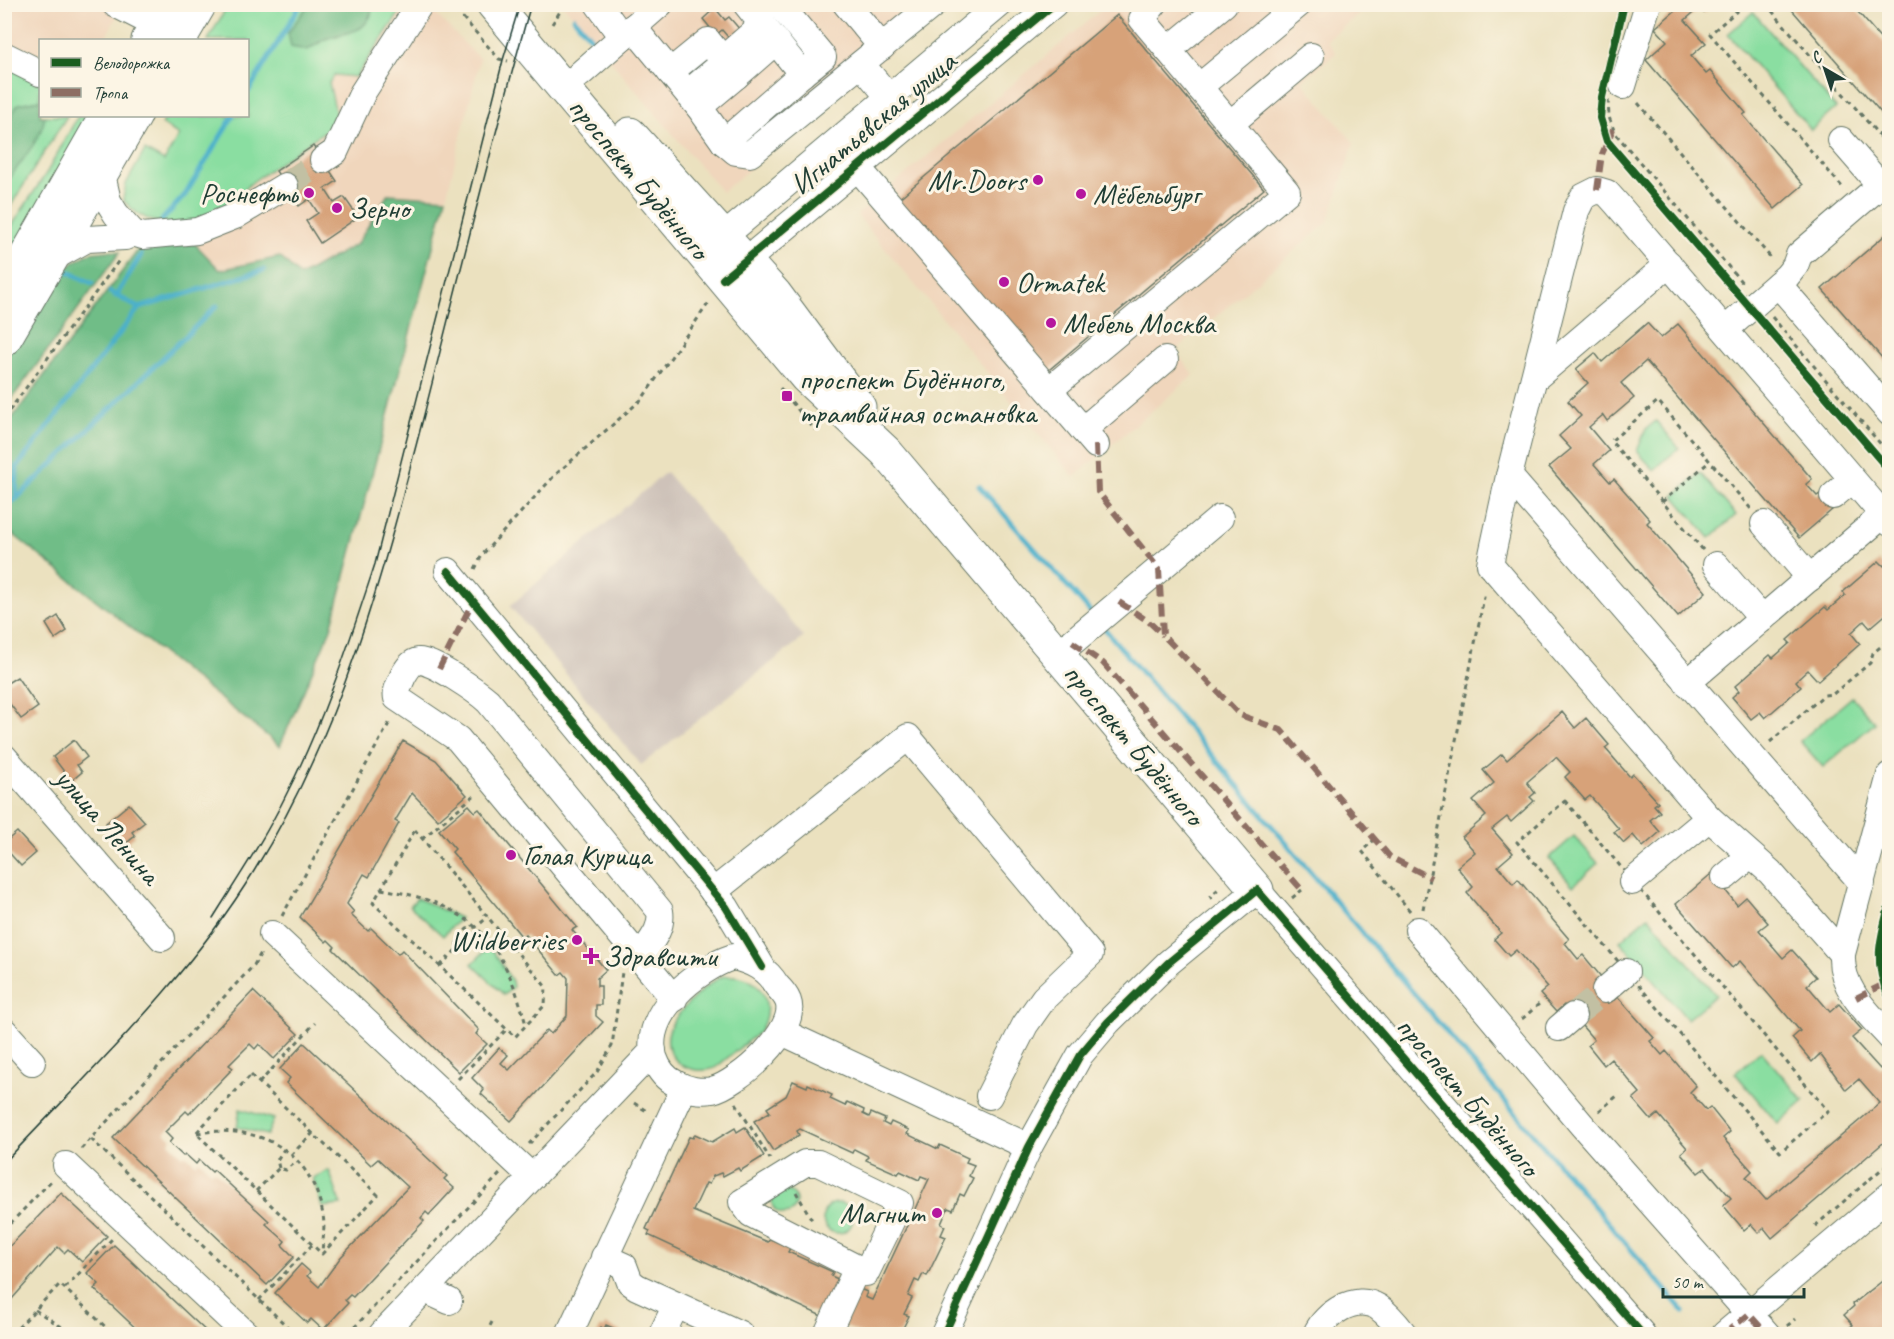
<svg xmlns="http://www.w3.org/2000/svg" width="1894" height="1339" font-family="Caveat,sans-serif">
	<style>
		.built { fill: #f0d6bc }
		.industrial { fill: #cec2b9 }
		.green { fill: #8adea1; stroke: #548e6a; stroke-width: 1.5 }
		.forest { fill: #6fbd87; stroke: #477d5e; stroke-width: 1.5 }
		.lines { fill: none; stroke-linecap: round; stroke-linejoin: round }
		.stream { stroke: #4cb0cb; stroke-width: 5 }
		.building { fill: #d7a279 }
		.minor-tunnel { stroke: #c2c0a3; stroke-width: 26; stroke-dasharray: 26 13; stroke-linecap: butt }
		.minor-casing { stroke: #667665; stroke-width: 28 }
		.major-casing { stroke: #667665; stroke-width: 35 }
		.path { stroke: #667665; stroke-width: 3; stroke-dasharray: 4.5 4.5; stroke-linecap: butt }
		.minor { stroke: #fff; stroke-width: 26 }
		.major { stroke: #fff; stroke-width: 33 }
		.tram { stroke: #1f3d34; stroke-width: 1.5 }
		.quiet { stroke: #8d6e63; stroke-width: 6; stroke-dasharray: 12 6; stroke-linecap: butt }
		.cycleway-casing { stroke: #fcf5e5; stroke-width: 11 }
		.cycleway { stroke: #1b5e20; stroke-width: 8 }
		.poi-dot { fill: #b5179e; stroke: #fcf5e5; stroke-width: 2 }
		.labels { text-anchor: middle; stroke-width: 6; stroke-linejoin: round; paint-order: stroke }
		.street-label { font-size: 30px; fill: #1f3d34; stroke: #fcf5e5 }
		.poi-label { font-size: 30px; fill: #1f3d34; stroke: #fcf5e5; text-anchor: start }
	</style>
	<rect width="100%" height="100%" fill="#fcf5e5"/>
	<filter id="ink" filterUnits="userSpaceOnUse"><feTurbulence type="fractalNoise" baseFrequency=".0167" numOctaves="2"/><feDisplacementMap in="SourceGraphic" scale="12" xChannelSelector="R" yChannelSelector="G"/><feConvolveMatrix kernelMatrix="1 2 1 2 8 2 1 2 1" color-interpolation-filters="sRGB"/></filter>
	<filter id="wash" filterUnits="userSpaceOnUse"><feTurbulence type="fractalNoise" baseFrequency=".008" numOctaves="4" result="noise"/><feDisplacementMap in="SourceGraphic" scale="24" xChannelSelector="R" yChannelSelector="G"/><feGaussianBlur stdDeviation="1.35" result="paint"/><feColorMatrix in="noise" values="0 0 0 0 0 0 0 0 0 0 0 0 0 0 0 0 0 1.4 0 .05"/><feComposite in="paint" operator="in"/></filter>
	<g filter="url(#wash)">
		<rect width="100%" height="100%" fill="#ebe1bf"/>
		<g class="built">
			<polygon points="5,5 123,5 104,40 40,40 40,61 5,45"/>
			<polygon points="405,5 427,5 480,59 446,198 388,194 357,244 300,276 280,258 220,270 195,244 216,214 247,186 334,75 356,77"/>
			<polygon points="563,5 946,5 722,192"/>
			<polygon points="1107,5 1370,5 1327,40 1336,53 1302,81 1354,143 1328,222 1175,351 1194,375 1074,477 857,215"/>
		</g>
		<polygon class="industrial" points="666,472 804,637 641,765 510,606"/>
		<g class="green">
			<path d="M228 5H309L288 33 307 50 327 38 342 35 370 18 373 5H405L356 77 335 75 329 83 338 122C310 141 283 161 255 180 242 190 231 204 217 213 189 233 142 227 123 199L126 184 145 150 164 161 179 135 162 124 167 116H248V40H208Z"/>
			<polygon points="1753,12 1836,108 1811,130 1728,34"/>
			<polygon points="4,65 40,84 40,116 67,116 5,215"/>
			<polygon points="78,116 96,116 5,278 5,236 47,172"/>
			<polygon points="1656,421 1679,448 1654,470 1637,451 1646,429"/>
			<polygon points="1700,473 1736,515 1710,538 1674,496"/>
			<polygon points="1852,697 1875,723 1823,767 1800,741"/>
			<polygon points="1574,836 1598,863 1573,886 1549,858"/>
			<polygon points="417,898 460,918 443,936 410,906"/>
			<polygon points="1648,916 1716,995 1687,1019 1620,941"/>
			<polygon points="490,946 512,981 513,987 504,995 472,964"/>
			<path d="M724 976C759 972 778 1003 759 1032L715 1068C690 1077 661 1059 669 1031 674 1014 709 981 724 976Z"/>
			<polygon points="1761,1051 1804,1101 1778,1124 1735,1073"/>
			<polygon points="240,1109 274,1119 267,1135 237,1127"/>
			<polygon points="329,1170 341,1205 322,1207 313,1178"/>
			<circle cx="784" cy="1202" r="12"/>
			<circle cx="838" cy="1218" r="15"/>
		</g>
		<g class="forest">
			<path d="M309 4H373V5C367 35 352 30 328 38 321 40 314 46 307 50L291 47 288 33Z"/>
			<path d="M40 100V116H45C41 142 18 163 5 186V127L18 104Z"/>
			<polygon points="388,194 446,198 331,628 280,746 5,528 4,429 141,246 195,244 220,270 280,257 300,276 357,244"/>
			<polygon points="108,251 120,252 5,408 5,356 51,283 74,262 90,253"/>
		</g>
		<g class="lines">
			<g class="stream">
				<polyline points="574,18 596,44"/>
				<polyline points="248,92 301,4"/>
				<polyline points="162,220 185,195 233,116"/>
				<polyline points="69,272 92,283"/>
				<polyline points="110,292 139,308 264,270"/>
				<polyline points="116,296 141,255"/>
				<polyline points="4,477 16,479"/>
				<polyline points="979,486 1093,615"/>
				<polyline points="16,499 17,467 139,308"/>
				<polyline points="4,507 16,499 217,306"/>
				<polyline points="1103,627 1684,1312"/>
			</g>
		</g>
		<g id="blocks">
			<g class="building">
				<polygon points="1674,4 1713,4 1704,13 1699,8 1685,20 1706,43 1691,56 1706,74 1710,71 1746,113 1743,115 1803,185 1775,209 1646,60 1667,41 1655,28 1677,9"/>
				<polygon points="1787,4 1851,4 1890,49 1890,123"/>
				<polygon points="715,8 725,20 729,17 762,55 751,64 722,30 716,35 703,19"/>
				<polygon points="1117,15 1264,189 1044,374 897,200"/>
				<polygon points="313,146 337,181 325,189 334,203 344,197 358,217 320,243 306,221 318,213 309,199 299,206 276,171"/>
				<polygon points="1890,231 1889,281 1890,367 1822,289"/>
				<polygon points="1647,323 1661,338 1678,324 1812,479 1806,484 1817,496 1826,489 1839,504 1799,538 1646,361 1621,383 1634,398 1607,421 1603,415 1589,427 1609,451 1594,464 1610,482 1614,479 1650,520 1647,523 1706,592 1678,617 1549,467 1571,449 1559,436 1581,416 1568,401 1588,383 1576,369 1595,353 1602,362"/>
				<polygon points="1890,560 1890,611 1870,628 1864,621 1851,633 1860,644 1818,681 1808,670 1796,681 1801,687 1765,718 1760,712 1751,719 1732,697 1739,691 1735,686 1770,655 1773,658 1790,643 1787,640 1825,607 1828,610 1845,595 1843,592 1879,561 1884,566"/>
				<polygon points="58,616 67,631 55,639 46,624"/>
				<polygon points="17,677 38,707 21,719 4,696 4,685"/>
				<polygon points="1562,712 1575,728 1586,718 1609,745 1605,748 1630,777 1633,774 1658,802 1654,805 1660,812 1650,820 1660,832 1643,847 1633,835 1624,843 1614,832 1619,829 1590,796 1585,800 1565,777 1570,772 1556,757 1527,782 1535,793 1530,797 1534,801 1511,822 1507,817 1492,829 1513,853 1498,866 1513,884 1518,879 1569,939 1565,943 1578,959 1583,955 1603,979 1599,982 1614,1000 1618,997 1654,1038 1650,1041 1662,1055 1666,1051 1696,1086 1690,1092 1706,1110 1710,1107 1730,1132 1723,1138 1752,1171 1746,1177 1766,1200 1880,1103 1859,1079 1846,1090 1820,1054 1812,1062 1792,1038 1800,1031 1740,961 1732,968 1676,904 1718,868 1732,886 1726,891 1737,905 1746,897 1768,923 1759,930 1783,958 1792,950 1816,977 1807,985 1830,1012 1839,1004 1862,1030 1852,1038 1880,1069 1886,1063 1890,1067 1890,1137 1772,1238 1764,1228 1759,1233 1751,1224 1744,1230 1723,1205 1731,1198 1705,1168 1698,1173 1681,1153 1687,1148 1658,1114 1651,1120 1633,1099 1640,1093 1611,1059 1604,1065 1588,1045 1594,1040 1564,1005 1556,1012 1540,994 1548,987 1516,950 1509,956 1494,939 1501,933 1467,893 1473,887 1457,867 1475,852 1462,837 1486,816 1473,801 1494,783 1483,770 1502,754 1507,760"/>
				<polygon points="74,740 87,757 77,765 82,772 71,781 53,757"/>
				<polygon points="403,741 436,760 467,795 438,820 412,793 395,821 399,823 369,877 364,874 347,904 354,912 351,915 368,931 371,928 398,954 402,950 479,1030 476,1034 487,1044 459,1072 333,949 335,947 328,940 326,942 300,917"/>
				<polygon points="129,804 145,822 132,832 135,836 124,845 106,823"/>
				<polygon points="469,805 475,812 479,809 577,927 572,930 606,970 597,978 597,986 601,986 601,1005 596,1005 596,1016 603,1022 511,1121 481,1094 484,1090 472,1078 499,1048 508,1055 501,1063 509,1070 547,1030 551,1034 567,1016 568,978 563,972 559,975 526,935 522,937 452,852 455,849 439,830"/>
				<polygon points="17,832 36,853 21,866 4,847 4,843"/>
				<polygon points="253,991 298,1034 274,1059 259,1044 255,1049 250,1044 229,1065 233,1068 189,1114 186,1111 165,1132 172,1139 169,1143 183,1156 185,1154 196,1164 199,1160 212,1172 214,1170 269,1221 266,1224 285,1241 282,1245 294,1257 267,1285 113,1138"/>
				<polygon points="304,1043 447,1176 444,1179 454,1188 429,1215 426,1212 421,1218 424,1221 353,1297 350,1295 345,1300 348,1303 323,1330 311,1319 307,1323 275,1293 301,1264 310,1272 307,1276 319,1287 340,1258 408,1187 378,1159 371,1165 286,1083 290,1078 280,1069"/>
				<polygon points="793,1081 807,1087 808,1084 832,1095 830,1099 845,1106 847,1102 864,1110 863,1114 869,1117 871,1113 885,1119 883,1123 889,1126 891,1122 909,1130 907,1134 938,1149 940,1145 968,1158 966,1162 974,1165 969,1176 973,1178 964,1196 960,1194 953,1210 948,1208 941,1224 945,1226 941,1235 946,1237 927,1276 923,1274 919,1282 915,1280 908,1296 912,1298 904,1314 909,1316 900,1334 862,1334 838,1323 855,1287 867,1292 865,1297 872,1300 929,1179 921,1176 919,1180 900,1171 898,1174 866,1160 868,1156 854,1149 852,1153 800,1129 797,1131 799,1135 773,1151 754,1121 770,1112 767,1108 786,1096"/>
				<polygon points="745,1127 764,1156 740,1171 738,1168 723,1176 721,1173 713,1176 709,1184 706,1183 693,1211 768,1242 770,1239 790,1248 788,1252 833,1272 831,1276 845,1282 828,1319 648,1235 650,1231 646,1229 689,1137 693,1138 695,1134 712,1142 735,1128 737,1132"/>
				<polygon points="61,1193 107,1236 82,1262 68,1249 64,1253 58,1247 4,1308 4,1252"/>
				<polygon points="114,1245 209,1334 142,1334 94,1289 99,1284 87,1273"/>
				<polygon points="1890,1275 1890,1332 1887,1334 1850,1334 1846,1330 1853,1325 1844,1315 1854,1306 1853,1304"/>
				<polygon points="606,1325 627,1334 597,1334 601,1327 604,1329"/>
			</g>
		</g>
	</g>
	<g filter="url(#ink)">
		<use href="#blocks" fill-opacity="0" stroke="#667665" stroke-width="1.5"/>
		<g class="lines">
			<g class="minor-tunnel">
				<polyline points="285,186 323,160"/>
				<polyline points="1573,1016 1605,990"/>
			</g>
			<defs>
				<g id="minor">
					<polyline points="115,4 156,25"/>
					<polyline points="598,4 622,37"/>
					<polyline points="746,4 802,74 823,57 779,4"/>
					<polyline points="846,4 882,47"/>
					<polyline points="633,27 699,107 724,142 736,152 750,154 934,4"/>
					<polyline points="1168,50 1224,4"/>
					<polyline points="4,55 40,73"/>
					<polyline points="723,59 762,25"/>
					<polyline points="861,64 889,97"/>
					<polyline points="670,72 708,41 736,76 699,107"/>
					<polyline points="580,74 660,4"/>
					<polyline points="736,76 776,41"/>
					<polyline points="1623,86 1648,4"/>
					<polyline points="1199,87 1299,4"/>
					<polyline points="688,93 725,62"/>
					<polyline points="1230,124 1311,56"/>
					<polyline points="1841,140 1880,185"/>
					<polyline points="724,142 802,74"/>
					<polyline points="323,160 335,152 363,92 420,4"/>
					<polyline points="857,167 1096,445"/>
					<polyline points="102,175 108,201 116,214 133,233 143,236 197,231 235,216 285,186"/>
					<polyline points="709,249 1000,4"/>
					<polyline points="54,257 87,239 125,237 133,233"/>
					<polyline points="731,273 1054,4"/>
					<polyline points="1778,284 1890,413"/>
					<polyline points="1726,329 1787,276 1795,266 1799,255 1890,177"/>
					<polyline points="1534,379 1669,264"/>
					<polyline points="1049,390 1287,192 1142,19 1154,4"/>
					<polyline points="1083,430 1165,360"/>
					<polyline points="1509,476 1862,883"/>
					<polyline points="1833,496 1852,480"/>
					<polyline points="1764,524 1810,578"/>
					<polyline points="1716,565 1762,619"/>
					<polyline points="448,571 726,907 762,967"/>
					<polyline points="1058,654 1220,518"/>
					<polyline points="1687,683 1883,515"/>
					<polyline points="4,757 162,938"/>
					<path d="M1890 775 1842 954C1840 989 1868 1013 1890 1037"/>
					<polyline points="1725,877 1750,856"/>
					<polyline points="1632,882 1709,818"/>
					<polyline points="713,892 908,737 1090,954 1044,998 1025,1025 989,1096"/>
					<polyline points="1418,930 1582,1125 1767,1334"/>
					<polyline points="272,934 532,1177"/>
					<polyline points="1842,954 1770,872 1709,818 1490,564 1509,476 1576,211 1583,197 1597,190 1607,193 1616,203 1890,523"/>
					<path d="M640 957C650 942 663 930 660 911L488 701C478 692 432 660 419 661 411 662 407 669 403 676 400 684 395 690 397 698L458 739 674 999"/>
					<path d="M733 957C753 962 766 968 777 986 781 990 786 996 788 1001 799 1030 738 1084 712 1090 701 1092 687 1090 677 1084 665 1079 658 1069 654 1057 642 1014 696 969 733 957Z"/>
					<polyline points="1605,990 1626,972"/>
					<polyline points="1559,1028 1573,1016"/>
					<polyline points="4,1031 32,1062"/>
					<polyline points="782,1032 1029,1147"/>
					<polyline points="66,1165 246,1334"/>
					<polyline points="604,1257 624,1266 630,1282 637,1287 740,1334"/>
					<polyline points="425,1290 449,1301"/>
					<polyline points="382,1334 653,1051"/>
					<polyline points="569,1334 684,1088"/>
					<polyline points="662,1334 676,1305"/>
					<polyline points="827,1334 857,1268 751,1214 742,1202 805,1163 818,1163 900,1203 866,1273 857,1268"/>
					<polyline points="944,1334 1029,1147 1080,1055 1108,1022 1168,963 1257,890 1642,1334"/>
					<path d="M1316 1334C1325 1314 1355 1293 1378 1307 1388 1314 1397 1325 1404 1334"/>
					<polyline points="1725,1334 1890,1195"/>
				</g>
				<g id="major">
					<polyline points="493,4 806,377 886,452 1257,890"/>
					<polyline points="148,40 168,4"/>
					<polyline points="179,40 200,4"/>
					<polyline points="630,134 775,294 859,407"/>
					<polyline points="4,295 106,116"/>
					<polyline points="4,340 135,116"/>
				</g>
			</defs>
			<use href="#minor" class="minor-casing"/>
			<use href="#major" class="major-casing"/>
			<g class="path">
				<polyline points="451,4 499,59 508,61"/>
				<polyline points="1745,4 1710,34 1844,189"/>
				<polyline points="1766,4 1890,148"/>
				<polyline points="552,24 565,4"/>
				<polyline points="1608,100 1609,117 1615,133 1744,285"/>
				<polyline points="1638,103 1772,259"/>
				<polyline points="1772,317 1890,455"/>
				<polyline points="780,388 815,430"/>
				<polyline points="4,418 120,259"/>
				<polyline points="1662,502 1709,462"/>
				<polyline points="1703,550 1611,441 1658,401 1751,509"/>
				<polyline points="475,569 482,555 555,475 642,399 710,301"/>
				<polyline points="1770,742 1824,695 1833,694 1870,663 1873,653 1890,639"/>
				<polygon points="1565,801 1828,1111 1780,1152 1517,842"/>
				<polygon points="415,830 546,987 545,1005 515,1037 373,903"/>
				<polyline points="422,839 476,794"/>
				<polyline points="1375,839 1362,851 1410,911"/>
				<path d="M381 889C470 903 504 939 526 1025"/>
				<polyline points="1292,898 1302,890"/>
				<polyline points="1212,899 1210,896 1221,887"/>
				<polyline points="1423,909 1485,592"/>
				<polyline points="282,916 391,720"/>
				<polyline points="1890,947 1887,967 1890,977"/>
				<polyline points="456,950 467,948 476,938 476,929"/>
				<polyline points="440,966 456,950 458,938 467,929 476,927 488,917"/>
				<polyline points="1522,1019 1539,1004"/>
				<polygon points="251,1075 378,1195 322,1254 196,1133"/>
				<polyline points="458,1079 507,1029"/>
				<polyline points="259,1083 315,1023"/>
				<polyline points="634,1103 648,1112"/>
				<polyline points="736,1103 770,1159"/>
				<polyline points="1599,1111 1617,1096"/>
				<path d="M197 1133C259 1124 311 1149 323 1215 325 1226 323 1240 322 1252"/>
				<polyline points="91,1139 295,1334"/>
				<polyline points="529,1144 597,1072 612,1046 622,972"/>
				<polyline points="81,1149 254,965 261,953"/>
				<polyline points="291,1155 313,1133"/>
				<polyline points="279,1168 277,1160 284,1149"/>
				<polyline points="256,1191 279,1168 286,1170 297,1161"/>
				<polyline points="796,1192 812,1220"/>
				<polyline points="1815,1226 1890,1162"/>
				<polyline points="4,1230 52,1180"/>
				<polyline points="65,1288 112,1239"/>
				<polyline points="259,1300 312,1245"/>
				<polyline points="35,1310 73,1334"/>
				<polyline points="1787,1326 1795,1319"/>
				<polyline points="12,1334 60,1284 113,1334"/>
				<polyline points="348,1334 500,1174"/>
				<polyline points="486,1334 492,1322"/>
			</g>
			<use href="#minor" class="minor"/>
			<use href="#major" class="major"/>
			<g class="tram">
				<path d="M213 918C238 878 265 838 286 795 324 721 349 643 375 564L503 60 520 4"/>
				<path d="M4 1163C91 1070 187 980 254 871 342 731 383 573 424 415 459 278 492 140 531 4"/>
			</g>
			<g class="quiet">
				<polyline points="1597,190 1602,154 1613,129"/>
				<polyline points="1096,445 1098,492 1159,569 1163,635 1240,715 1281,730 1390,857 1431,878"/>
				<polyline points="1119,602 1148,621 1163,635"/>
				<polyline points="1072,642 1103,663 1302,890"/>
				<polyline points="439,669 473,601"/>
				<polyline points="1856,998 1888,982"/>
				<polyline points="1725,1334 1749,1314 1767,1334"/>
			</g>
			<defs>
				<g id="cycleway">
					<polyline points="1624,4 1602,97 1600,118 1607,141 1890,471"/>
					<polyline points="723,279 1054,4"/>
					<polyline points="448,571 726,907 762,967"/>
					<path d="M1890 903C1880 940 1873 963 1890 999"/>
					<polyline points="944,1334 1029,1147 1080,1055 1108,1022 1168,963 1257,890 1642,1334"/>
				</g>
			</defs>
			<use href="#cycleway" class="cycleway-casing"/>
			<use href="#cycleway" class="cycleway"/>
		</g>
	</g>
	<g class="poi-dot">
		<circle cx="1038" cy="180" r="6"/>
		<circle cx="309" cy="193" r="6"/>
		<circle cx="1081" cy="194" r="6"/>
		<circle cx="337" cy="208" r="6"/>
		<circle cx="1004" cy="282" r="6"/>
		<circle cx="1051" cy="323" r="6"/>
		<rect x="781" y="390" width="12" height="12" rx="3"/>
		<circle cx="511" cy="855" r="6"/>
		<circle cx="577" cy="940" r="6"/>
		<path d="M588 947h6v6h6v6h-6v6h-6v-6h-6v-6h6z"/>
		<circle cx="937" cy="1213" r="6"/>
	</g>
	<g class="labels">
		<g class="street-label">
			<text transform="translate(873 123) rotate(-40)" y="10">Игнатьевская улица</text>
			<text transform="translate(639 178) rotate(50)" y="10">проспект Будённого</text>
			<text transform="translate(1134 744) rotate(50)" y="10">проспект Будённого</text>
			<text transform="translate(108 826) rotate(49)" y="10">улица Ленина</text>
			<text transform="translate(1468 1096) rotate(49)" y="10">проспект Будённого</text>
		</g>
		<g class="poi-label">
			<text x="1026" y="190" text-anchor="end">Mr.Doors</text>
			<text x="297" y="203" text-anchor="end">Роснефть</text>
			<text x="1093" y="204">Мёбельбург</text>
			<text x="349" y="218">Зерно</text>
			<text x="1016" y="292">Ormatek</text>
			<text x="1063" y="333">Мебель Москва</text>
			<text x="799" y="389">проспект Будённого,<tspan x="799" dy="34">трамвайная остановка</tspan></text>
			<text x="523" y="865">Голая Курица</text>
			<text x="565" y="950" text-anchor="end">Wildberries</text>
			<text x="603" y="966">Здравсити</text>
			<text x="925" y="1223" text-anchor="end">Магнит</text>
		</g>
	</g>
	<rect width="1894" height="1339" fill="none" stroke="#fcf5e5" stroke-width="24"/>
	<rect x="39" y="39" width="210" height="78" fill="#fcf5e5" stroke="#a4ab9e" stroke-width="1.5"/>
	<rect x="51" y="58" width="30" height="9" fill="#1b5e20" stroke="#a4ab9e" stroke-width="1.5"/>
	<text x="93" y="69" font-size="18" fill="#1f3d34">Велодорожка</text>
	<rect x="51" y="88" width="30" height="9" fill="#8d6e63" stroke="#a4ab9e" stroke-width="1.5"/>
	<text x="93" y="99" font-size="18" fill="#1f3d34">Тропа</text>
	<g transform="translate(1825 69) rotate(321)" stroke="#fcf5e5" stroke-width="4.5" paint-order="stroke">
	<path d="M0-4.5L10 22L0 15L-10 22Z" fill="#1f3d34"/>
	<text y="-9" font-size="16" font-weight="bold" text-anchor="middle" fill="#1f3d34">С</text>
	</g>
	<path d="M1663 1288v9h141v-9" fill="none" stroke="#1f3d34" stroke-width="3"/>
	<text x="1672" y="1288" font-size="18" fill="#1f3d34" stroke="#fcf5e5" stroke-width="4.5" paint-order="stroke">50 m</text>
</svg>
